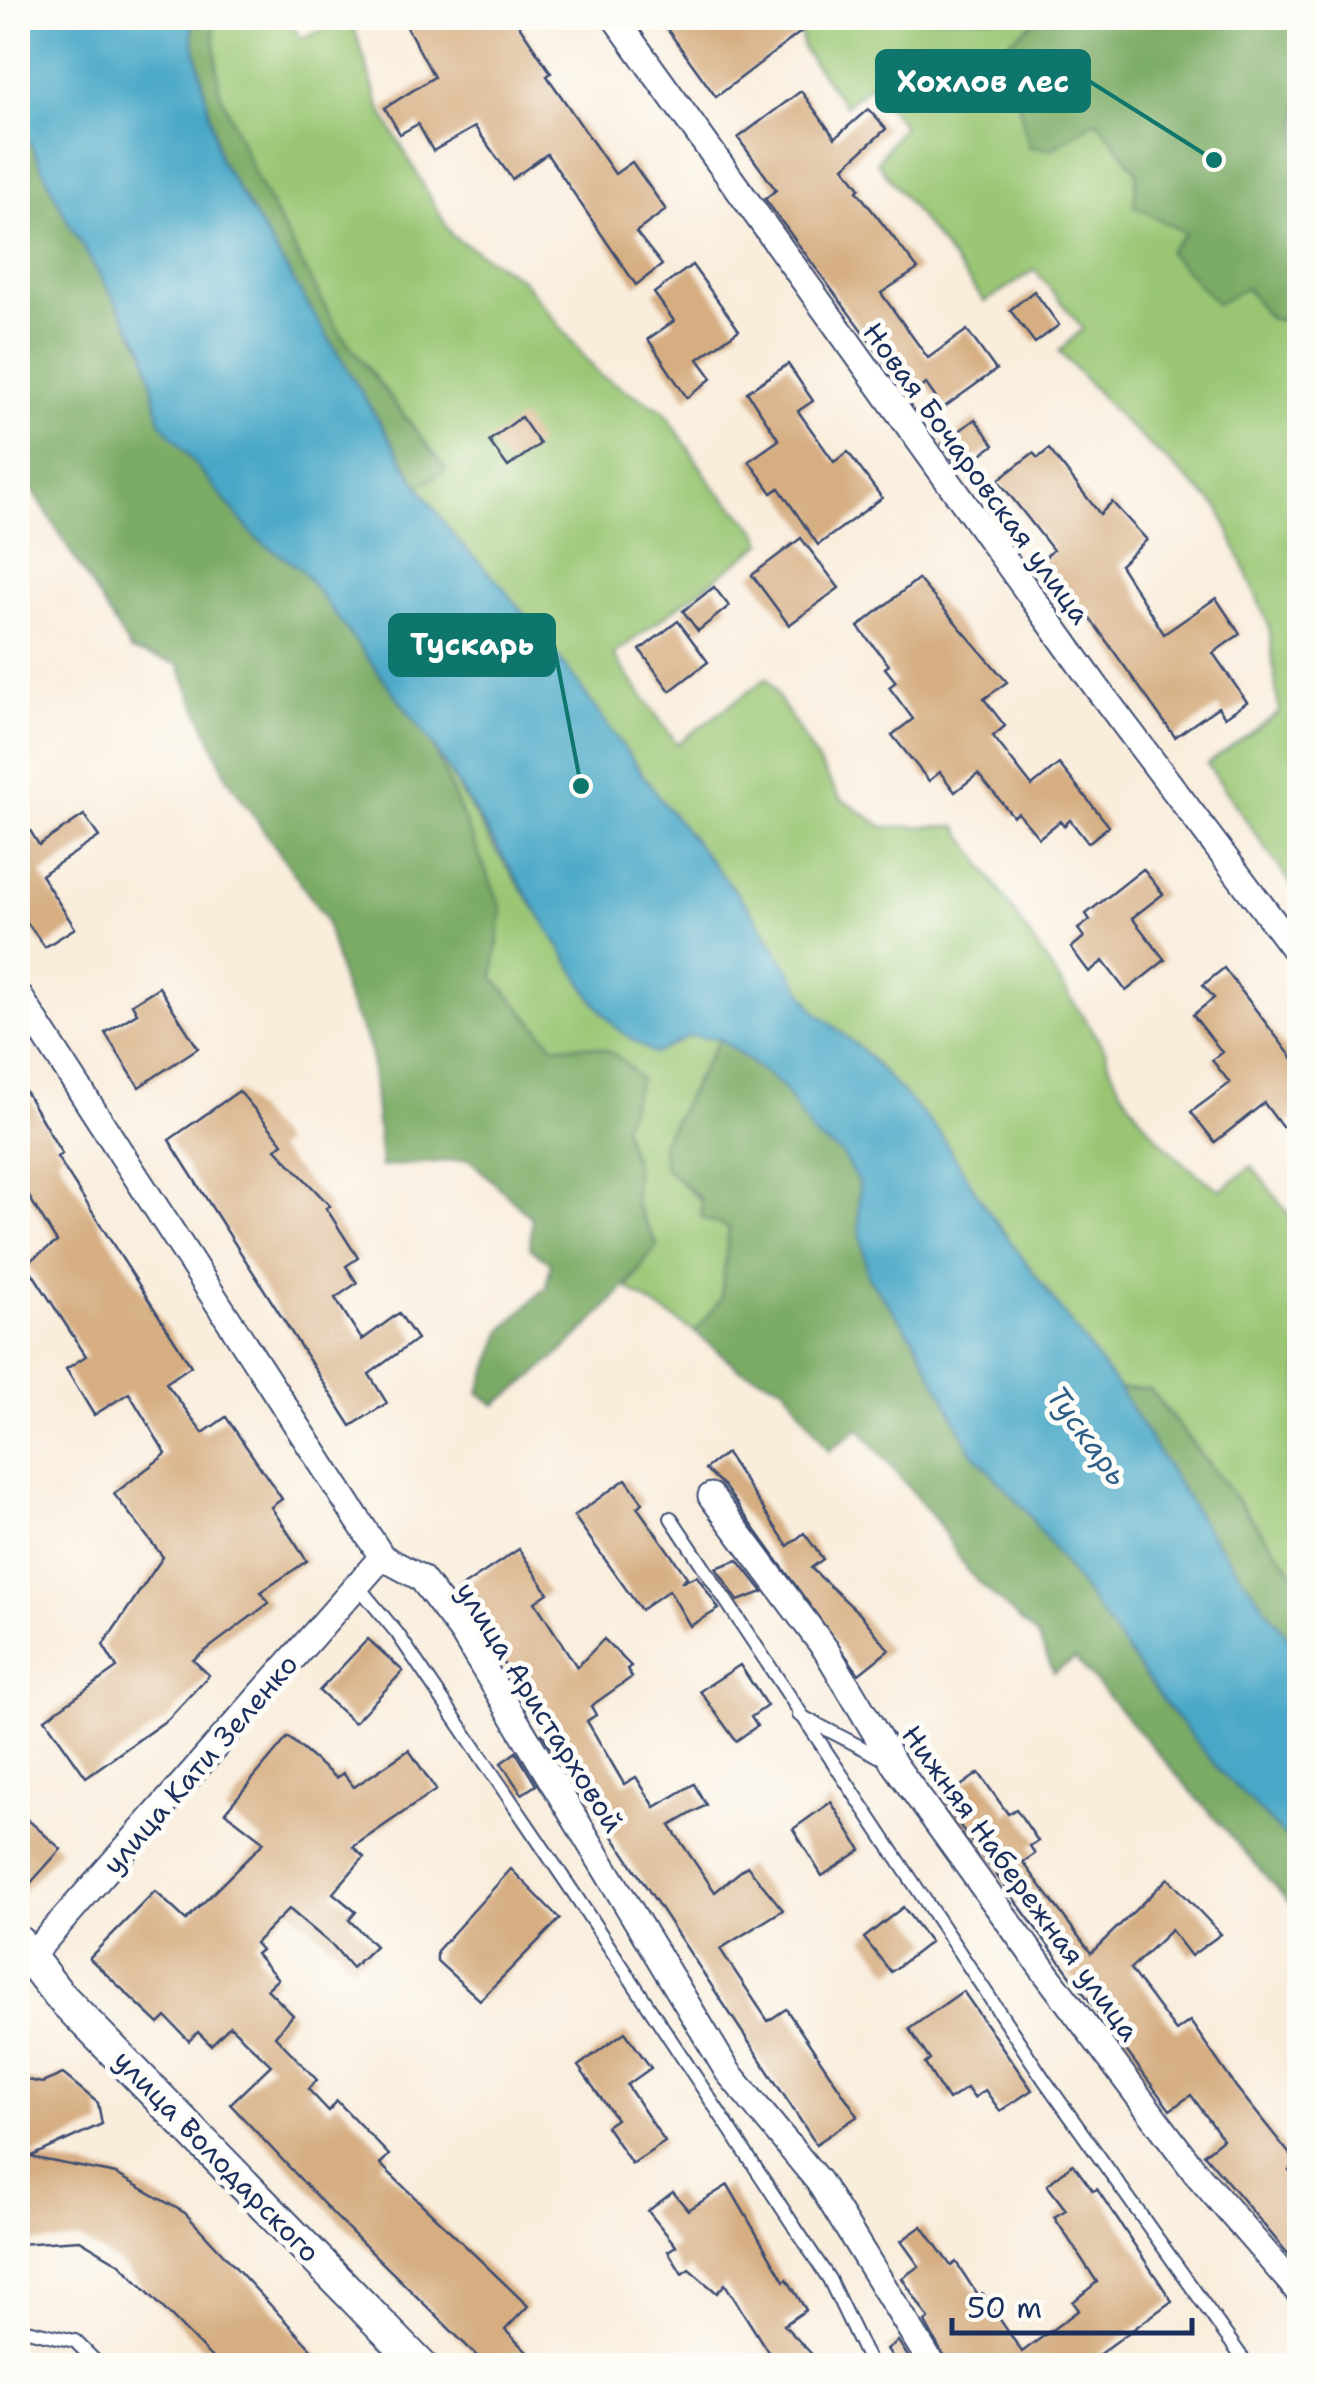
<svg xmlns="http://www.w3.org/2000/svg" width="1317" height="2383" font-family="'Shantell Sans',sans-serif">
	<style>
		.green { fill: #9ac673; stroke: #5a7a68; stroke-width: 2.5 }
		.forest { fill: #7bab65; stroke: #4b6d62; stroke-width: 2.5 }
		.water { fill: #48a8c7; stroke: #326c92; stroke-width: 2.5 }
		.building { fill: #d6ae82 }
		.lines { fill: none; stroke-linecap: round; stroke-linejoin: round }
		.service-casing { stroke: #3c4c71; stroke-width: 16 }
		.minor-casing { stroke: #3c4c71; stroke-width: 29 }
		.tertiary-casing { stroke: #3c4c71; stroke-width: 36 }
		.service { stroke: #fff; stroke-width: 12 }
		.minor { stroke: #fff; stroke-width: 25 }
		.tertiary { stroke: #fff; stroke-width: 32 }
		.labels { text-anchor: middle; stroke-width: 10; stroke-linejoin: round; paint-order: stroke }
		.street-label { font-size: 28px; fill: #1b2f5e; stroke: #fdfcf7 }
		.water-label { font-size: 30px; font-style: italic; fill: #2d5f88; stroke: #fdfcf7 }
		.leader { fill: none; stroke: #0f766e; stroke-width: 4 }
		.callout-dot { fill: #0f766e; stroke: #fdfcf7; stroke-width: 4 }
		.callout { fill: #0f766e; stroke: #0f766e; stroke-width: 4 }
		.callout-label { font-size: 30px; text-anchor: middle; font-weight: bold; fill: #fff }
	</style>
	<rect width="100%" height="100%" fill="#fdfcf7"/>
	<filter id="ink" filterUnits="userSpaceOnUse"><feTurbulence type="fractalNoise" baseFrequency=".01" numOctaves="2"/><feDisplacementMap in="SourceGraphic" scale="20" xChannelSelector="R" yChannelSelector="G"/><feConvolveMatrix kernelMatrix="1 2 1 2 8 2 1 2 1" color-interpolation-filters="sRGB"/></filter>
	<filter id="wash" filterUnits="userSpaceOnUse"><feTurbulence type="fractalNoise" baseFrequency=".0048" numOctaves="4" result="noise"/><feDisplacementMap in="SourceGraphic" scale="40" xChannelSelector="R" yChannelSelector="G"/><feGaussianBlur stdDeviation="2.25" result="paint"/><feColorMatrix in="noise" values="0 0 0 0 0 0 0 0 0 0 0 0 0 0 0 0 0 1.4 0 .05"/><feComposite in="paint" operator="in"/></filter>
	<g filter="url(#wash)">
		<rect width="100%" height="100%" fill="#f9eddc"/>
		<g class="green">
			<path d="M213 18H288L301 39 351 18 380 108 452 236 522 279 599 375 664 411 714 487 757 530 763 543 613 655 677 744 767 678 840 798 884 827 957 826 1105 1050C1118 1102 1175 1163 1221 1190L1252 1166 1299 1228V1579L1150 1389H1119L986 1208 939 1132 862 1050 815 1012 753 913 661 800 564 664 501 585 456 539 419 487 446 469 338 330 257 180 219 89Z"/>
			<polygon points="799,18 1158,18 1080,97 1185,233 1217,303 1246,288 1269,318 1299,323 1299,896 1207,764 1279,713 1269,626 1219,508 1126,424 1059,351 1083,329 1035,270 985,302 877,162 903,125 870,85 845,106 803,49"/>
			<path d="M431 742 493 846 616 1028 654 1054 689 1036 720 1039C697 1073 684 1108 661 1142L665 1168 729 1227 721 1299 695 1332 627 1288 657 1245 635 1203V1166L589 1046H554L493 977 502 909Z"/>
		</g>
		<g class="forest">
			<polygon points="193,18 213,18 219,89 257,180 338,330 446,470 419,487 220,160 192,34"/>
			<polygon points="1039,18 1299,18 1299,323 1269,318 1246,288 1217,304 1168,252 1185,233 1134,206 1137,172 1097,120 1052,149 1029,147 1004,45"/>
			<path d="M18 118 69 224 145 351 161 421 256 538 301 569 431 742 502 909 493 977 554 1046C599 1046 610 1043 640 1079L623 1126 635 1166V1203L657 1245C612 1308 558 1361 495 1405L479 1392 503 1330 546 1287 551 1263 530 1248 532 1218 469 1159 381 1167 370 1047 346 997 325 918 228 779 178 664 131 651 18 465Z"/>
			<path d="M720 1039 782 1086 814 1135 842 1154 859 1184V1224L868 1277 915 1340 972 1452 1024 1508 1163 1701 1219 1770 1299 1850V1914L1075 1659 1054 1673 1038 1637 968 1572 938 1523 859 1428 829 1451 784 1386 739 1369 695 1332 721 1299 729 1228 702 1218 700 1198 665 1168 661 1142C684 1108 698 1073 720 1039Z"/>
			<polygon points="1119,1389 1149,1389 1299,1579 1299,1652 1204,1526"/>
		</g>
		<polygon class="water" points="18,18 193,18 192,34 220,160 419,487 456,539 501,585 564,664 661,800 753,913 815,1011 862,1050 939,1132 986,1208 1119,1389 1204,1526 1299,1652 1299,1850 1219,1770 1163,1701 1024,1508 972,1452 915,1340 868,1277 859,1224 859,1184 842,1154 814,1136 782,1086 720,1039 689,1036 654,1054 616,1028 593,1000 431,742 301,569 256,538 160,421 145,350 69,224 18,118"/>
		<g id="blocks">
			<g class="building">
				<polygon points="402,18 514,18 551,73 547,76 615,174 632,162 666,210 636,232 662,265 636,285 547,154 512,179 475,127 433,151 418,124 400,134 385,108 434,77"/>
				<polygon points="659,18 819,18 716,97"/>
				<polygon points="801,91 835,138 868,109 886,129 844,167 860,188 857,191 918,269 881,293 928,358 967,330 996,370 943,408 926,384 910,396 765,199 776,190 738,138"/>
				<polygon points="692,265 739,330 698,359 712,378 687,398 648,339 674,321 654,293"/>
				<polygon points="1034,291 1059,325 1035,343 1010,310"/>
				<polygon points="788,364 813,401 798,411 834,462 848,452 882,498 818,545 779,488 772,493 749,461 779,440 747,392"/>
				<polygon points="521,417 540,444 508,467 489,441"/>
				<polygon points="975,419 994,445 960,470 942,444"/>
				<polygon points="1049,449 1100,514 1112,502 1147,540 1120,565 1164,634 1216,598 1240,634 1213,653 1247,702 1225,717 1218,707 1175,737 1090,618 1038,564 1053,550 998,480 1033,453 1038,458"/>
				<polygon points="801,538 839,588 789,625 752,575"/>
				<polygon points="918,579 1007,682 984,699 1005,726 993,736 1032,786 1059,764 1109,826 1088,843 1070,820 1064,826 1060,821 1039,838 1018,813 1013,816 978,774 955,792 940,772 929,781 892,735 913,719 889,687 896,682 885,668 889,665 858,627"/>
				<polygon points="714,587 729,606 698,631 683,611"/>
				<polygon points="678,621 708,662 670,691 640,650"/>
				<polygon points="18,811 39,845 84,815 99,837 41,875 75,928 45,947 18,910"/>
				<polygon points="1143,869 1163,894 1132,918 1165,960 1126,991 1103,961 1089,972 1071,948 1084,937 1078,929 1090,920 1086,914"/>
				<polygon points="1224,968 1300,1068 1300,1114 1282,1127 1264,1103 1215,1142 1191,1112 1230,1083 1212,1060 1222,1052 1193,1015 1214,998 1203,985"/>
				<polygon points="159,987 198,1048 139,1087 105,1033 137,1013 132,1004"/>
				<polygon points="18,1079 62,1154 57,1157 191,1366 166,1383 203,1433 226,1417 282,1499 271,1507 307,1561 261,1592 269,1603 193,1660 209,1675 168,1719 86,1777 45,1719 117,1668 103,1645 163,1557 114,1494 166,1454 129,1393 94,1415 66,1369 86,1356 26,1263 57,1242 18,1179"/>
				<polygon points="239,1091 283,1143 276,1149 330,1206 326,1208 358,1258 346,1266 357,1283 335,1298 362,1340 399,1313 417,1339 369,1374 387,1403 351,1426 169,1140"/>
				<polygon points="726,1453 788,1546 804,1533 823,1559 811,1568 862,1616 889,1650 859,1674 724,1486 705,1469"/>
				<polygon points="626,1479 643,1503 637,1507 687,1577 681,1582 697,1576 719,1609 690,1626 669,1590 641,1610 574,1516"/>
				<polygon points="519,1549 548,1593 535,1602 577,1667 604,1639 631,1666 627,1669 632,1677 591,1706 596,1715 587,1721 624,1784 636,1777 655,1807 694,1784 706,1805 670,1826 715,1892 747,1866 783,1910 720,1949 768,2021 786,2009 858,2116 816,2144 566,1765 563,1767 542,1734 546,1731 457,1590"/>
				<polygon points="738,1560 763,1592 738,1601 716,1568"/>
				<polygon points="368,1639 403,1671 354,1723 319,1691"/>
				<polygon points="740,1665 767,1706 751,1717 757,1726 736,1741 700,1691"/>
				<polygon points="288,1737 336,1778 343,1773 354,1787 409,1750 436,1790 353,1847 364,1857 333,1893 356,1912 349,1920 375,1946 352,1968 334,1947 289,1909 255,1943 261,1950 256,1954 278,1979 267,1989 293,2015 275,2036 317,2080 308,2089 329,2111 337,2101 389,2155 380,2164 528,2306 505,2330 541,2366 487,2366 336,2217 230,2104 271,2065 230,2026 211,2045 198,2032 189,2041 166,2017 159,2024 89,1958 155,1891 186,1920 264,1842 225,1812"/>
				<polygon points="516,1752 536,1785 522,1794 501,1763"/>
				<polygon points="979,1773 1008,1814 1016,1809 1038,1841 1030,1846 1035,1854 1023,1862 1091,1953 1168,1878 1221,1934 1191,1956 1171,1930 1130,1969 1176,2031 1190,2021 1236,2087 1297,2163 1289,2170 1300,2184 1300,2268 1204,2154 1223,2139 1191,2095 1170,2110 941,1800"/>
				<polygon points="831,1802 861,1850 822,1876 793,1829"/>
				<polygon points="18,1811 61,1849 18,1897"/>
				<polygon points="511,1869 560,1919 480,2000 437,1961 437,1951"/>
				<polygon points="903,1907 930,1942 891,1972 864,1938"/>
				<polygon points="963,1991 1032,2090 1000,2111 985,2090 974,2098 967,2088 948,2100 925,2064 930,2060 909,2029"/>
				<polygon points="625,2032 651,2068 627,2085 665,2142 632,2164 606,2126 616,2119 578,2066"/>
				<polygon points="63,2074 98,2103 102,2124 30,2157 116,2174 185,2213 327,2366 220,2366 120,2264 80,2240 18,2244 18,2078 42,2083"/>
				<polygon points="1073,2164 1093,2191 1097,2189 1172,2301 1083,2366 949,2366 925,2322 929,2319 902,2278 919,2266 901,2241 922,2226 951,2266 956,2262 978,2296 982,2293 1022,2352 1079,2310 1073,2302 1097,2282 1054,2217 1066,2210 1047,2185"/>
				<polygon points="728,2185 784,2281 787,2279 806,2310 784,2325 823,2366 777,2366 725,2284 717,2293 689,2269 682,2274 668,2251 676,2246 648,2211 673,2192 688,2210"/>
				<polygon points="898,2341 914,2366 899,2366 887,2349"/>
			</g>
		</g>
	</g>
	<g filter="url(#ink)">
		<use href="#blocks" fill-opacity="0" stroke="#3c4c71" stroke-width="2.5"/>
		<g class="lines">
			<defs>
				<g id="service">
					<polyline points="671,1518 1043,2078 1248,2366"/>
					<polyline points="357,1585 397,1633 575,1895 829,2279 871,2366"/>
					<polyline points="799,1715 888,1761"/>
					<polyline points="18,2328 75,2341 100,2366"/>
				</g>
				<g id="minor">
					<polyline points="615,18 1097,688 1300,957"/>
					<polyline points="18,994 382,1557 421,1578 462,1632 728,2072 819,2182 933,2366"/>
					<polyline points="711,1496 826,1650 894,1764 1045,1972 1196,2173 1300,2293"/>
					<polyline points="31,1956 382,1557"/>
				</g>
				<polyline id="tertiary" points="18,1942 58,1994 421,2366"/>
			</defs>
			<use href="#service" class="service-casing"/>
			<use href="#minor" class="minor-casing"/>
			<use href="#tertiary" class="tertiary-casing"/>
			<use href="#service" class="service"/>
			<use href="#minor" class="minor"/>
			<use href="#tertiary" class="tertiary"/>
		</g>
	</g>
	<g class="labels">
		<g class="street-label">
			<text transform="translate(977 473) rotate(54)" y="10">Новая Бочаровская улица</text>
			<text transform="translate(540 1707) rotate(58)" y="10">улица Аристарховой</text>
			<text transform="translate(200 1764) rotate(-49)" y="10">улица Кати Зеленко</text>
			<text transform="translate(1021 1883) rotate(54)" y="10">Нижняя Набережная улица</text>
			<text transform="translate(217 2156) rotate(46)" y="10">улица Володарского</text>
		</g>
		<g class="water-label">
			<text transform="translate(1087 1436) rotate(54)" y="10">Тускарь</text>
		</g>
	</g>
	<path class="leader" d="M1214 160L1089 81M581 786L554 645"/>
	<g class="callout-dot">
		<circle cx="1214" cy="160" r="10"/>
		<circle cx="581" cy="786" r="10"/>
	</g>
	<g class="callout">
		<rect x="877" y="51" width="212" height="60" rx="10"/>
		<rect x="390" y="615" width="164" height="60" rx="10"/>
	</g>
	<g class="callout-label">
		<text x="983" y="92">Хохлов лес</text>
		<text x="472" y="655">Тускарь</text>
	</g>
	<rect width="1317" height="2383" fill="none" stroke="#fdfcf7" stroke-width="60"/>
	<path d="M952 2318v15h240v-15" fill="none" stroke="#1b2f5e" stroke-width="5"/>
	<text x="967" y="2318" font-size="30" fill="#1b2f5e" stroke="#fdfcf7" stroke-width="8" paint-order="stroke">50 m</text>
</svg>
